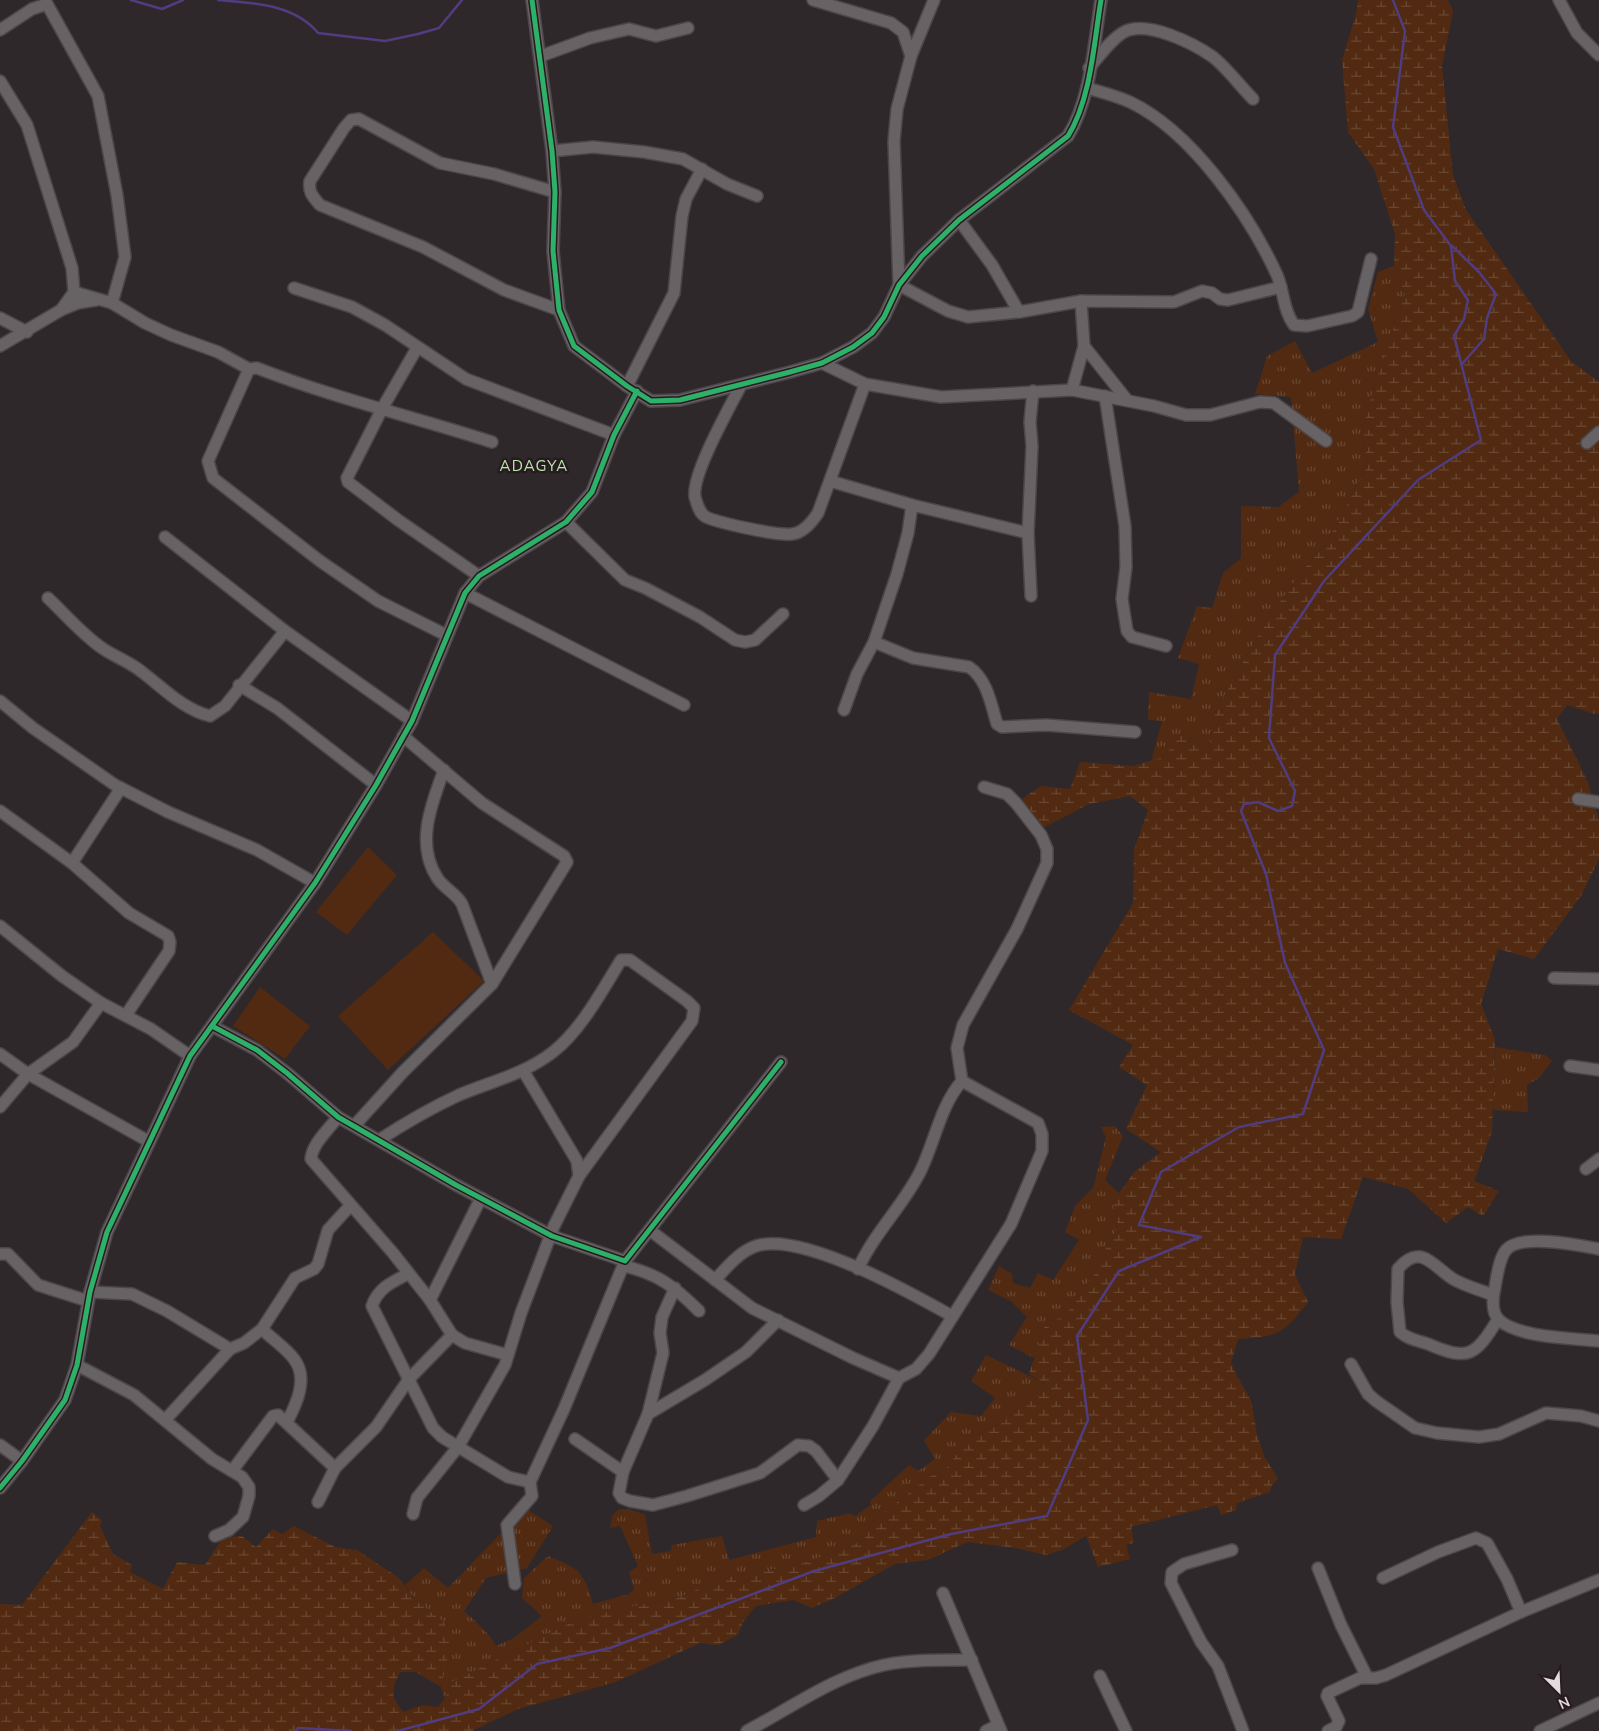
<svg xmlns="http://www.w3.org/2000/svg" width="1599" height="1731" font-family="Mulish,sans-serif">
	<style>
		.grass { fill: url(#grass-tufts) }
		.wetland { fill: url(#wetland-marsh) }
		.garden { fill: #512a11 }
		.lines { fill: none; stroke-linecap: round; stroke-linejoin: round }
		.stream { stroke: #503c81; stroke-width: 2.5 }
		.minor-casing { stroke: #4c4648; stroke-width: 14 }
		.minor { stroke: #676264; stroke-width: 11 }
		.cycleway-casing { stroke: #281b20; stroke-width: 8 }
		.cycleway { stroke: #2db169; stroke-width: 5 }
		.labels { text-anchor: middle; stroke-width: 5; stroke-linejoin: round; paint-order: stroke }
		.quarter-label { font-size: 15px; letter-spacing: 1px; fill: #b7eaab; stroke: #281b20 }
	</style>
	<defs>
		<pattern id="grass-tufts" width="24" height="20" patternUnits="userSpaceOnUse" patternTransform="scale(1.25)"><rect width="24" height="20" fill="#512a11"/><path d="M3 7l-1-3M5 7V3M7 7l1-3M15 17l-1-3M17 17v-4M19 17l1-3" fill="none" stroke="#6a4833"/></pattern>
		<pattern id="wetland-marsh" width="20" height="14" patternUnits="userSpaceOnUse" patternTransform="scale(1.25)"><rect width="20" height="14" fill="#512a11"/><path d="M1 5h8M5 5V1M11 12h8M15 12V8" fill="none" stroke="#6a4833"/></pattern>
	</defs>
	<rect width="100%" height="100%" fill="#2f282b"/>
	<g class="grass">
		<polygon points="1394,266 1405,294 1373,390 1362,432 1368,465 1325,545 1303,570 1267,620 1216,710 1209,746 1181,734 1164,757 1151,761 1162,721 1148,720 1149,692 1191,699 1199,664 1178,658 1197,606 1212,608 1223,573 1241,558 1241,506 1278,507 1299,492 1291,397 1255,394 1267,356 1295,341 1312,373 1378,342 1368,309 1378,272"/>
		<polygon points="1495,1047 1545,1055 1552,1061 1539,1078 1527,1085 1528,1112 1493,1110"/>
		<polygon points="1115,1126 1123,1136 1105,1180 1119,1193 1112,1203 1118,1218 1115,1235 1100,1257 1095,1273 1064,1317 1046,1322 1034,1358 1009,1345 1027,1317 1011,1301 988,1290 999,1266 1012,1274 1013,1283 1030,1288 1038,1273 1053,1280 1079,1240 1065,1232 1075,1206 1093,1188 1106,1137 1101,1127"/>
		<path d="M986 1355 1046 1384 1003 1422 967 1440 947 1468 929 1477 871 1523 864 1540 834 1553 793 1566 721 1578 680 1597 610 1611 568 1624 450 1683 445 1699 441 1687 444 1670V1622L415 1600 405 1585 424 1568 448 1588 502 1532 528 1510 553 1526 527 1568 486 1578 464 1611C474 1620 490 1634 496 1646L514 1638 542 1616 522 1598 524 1578 548 1556C578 1568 584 1571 593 1604L629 1594 634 1589 629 1572 638 1566 620 1526 610 1528 612 1516 619 1509H629L645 1515 652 1554 671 1551 672 1545 722 1536 729 1560 816 1537 817 1521 850 1513 855 1516 871 1505 870 1501 909 1465 918 1471 935 1459 924 1440 951 1412 981 1416 995 1398 971 1381Z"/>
	</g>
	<path class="wetland" d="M1358 0H1448L1453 11 1442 66 1453 175 1466 210 1571 361 1599 382V713L1594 714 1567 705 1557 719 1587 780 1599 820V859L1581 896 1534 959 1498 949 1481 1004 1495 1039 1492 1132 1474 1181 1499 1191 1483 1216 1468 1207 1446 1223 1408 1189 1363 1177 1341 1239 1303 1237 1295 1275 1308 1302C1284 1334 1277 1337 1238 1339L1231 1363 1238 1378 1251 1400 1257 1434 1264 1456 1278 1479 1272 1485 1270 1492 1237 1503 1236 1510 1221 1515 1217 1505 1131 1527 1134 1543 1126 1545 1130 1559 1098 1567 1086 1536 1062 1550 1046 1555 1016 1548 967 1542 928 1560 895 1564 835 1598 812 1608 793 1600 756 1606 743 1622 738 1635 718 1645 700 1643 616 1682 518 1709 472 1731H0V1604L22 1605 92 1512 102 1520 100 1526 113 1554 132 1565 130 1572 163 1589 177 1562 205 1565 223 1537 242 1536 256 1547 273 1529 282 1534 294 1526 335 1547 357 1550 399 1578 415 1600 444 1622 451 1643 441 1687 416 1672H400C391 1691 390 1695 403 1712L422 1705 438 1707 445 1699 450 1683 568 1624 610 1611 680 1597 721 1578 793 1566 834 1553 864 1540 871 1523 929 1477 947 1468 967 1440 1003 1422 1046 1384 1029 1374 1046 1322 1064 1317 1095 1273 1100 1257 1115 1235 1118 1218 1112 1203 1135 1171 1161 1152 1126 1129 1147 1085 1119 1067 1133 1045 1069 1010 1133 903 1134 850 1148 810 1130 796 1089 804 1041 829 1019 801 1041 786 1070 789 1080 762 1133 766 1164 757 1181 734 1209 746 1216 710 1267 620 1303 570 1325 545 1368 465 1362 432 1373 390 1405 294 1394 266 1395 234 1374 169 1348 132 1342 60 1356 14Z"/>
	<g class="garden">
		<polygon points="368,847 397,875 347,935 316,912"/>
		<polygon points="433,932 484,981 388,1070 338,1016"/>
		<polygon points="260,987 310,1026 285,1059 233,1026"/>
	</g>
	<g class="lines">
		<g class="stream">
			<polyline points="131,0 162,9 183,0"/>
			<path d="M218 0C253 3 294 4 318 33L385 41 418 34 439 28 462 0"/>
			<polyline points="1452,246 1479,272 1496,294 1487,318 1484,339 1462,364"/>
			<polyline points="296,1731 298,1728 351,1731"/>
			<polyline points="398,1731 479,1709 537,1664 610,1648 814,1571 951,1534 1047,1516 1088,1420 1077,1336 1119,1271 1201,1237 1139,1225 1161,1172 1239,1127 1303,1114 1324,1050 1285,963 1266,874 1241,811 1244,804 1258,802 1278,811 1292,806 1295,791 1269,738 1275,655 1324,581 1418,480 1481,440 1454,336 1464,319 1468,300 1455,281 1451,246 1424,210 1393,127 1405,31 1393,0"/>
		</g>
		<defs>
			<g id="minor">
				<path d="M532 0 552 151 555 192 553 251 559 310 574 346 627 386 651 401 680 400 790 372 822 363 853 347 872 333 884 317 899 285 922 256 959 220 1068 136C1091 99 1094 42 1101 0"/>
				<polyline points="813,0 891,23 903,32 911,56"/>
				<polyline points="934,0 911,56 897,109 894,141 899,285 948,311 968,317 1019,312 1081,301 1174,302 1202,291 1212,293 1220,299 1228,300 1281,287"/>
				<polyline points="1559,0 1577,33 1599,55"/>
				<polyline points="0,30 32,9 47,4 98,96 117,195 125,257 112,303"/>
				<polyline points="541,56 590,38 629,29 656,36 688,28"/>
				<path d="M1089 68C1099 57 1111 39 1124 32 1147 20 1193 43 1213 57 1227 68 1240 86 1253 99"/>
				<polyline points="0,81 27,125 72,268 74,292 61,310 0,346"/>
				<path d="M1087 88C1101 92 1117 96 1130 102 1191 131 1249 214 1277 275 1284 291 1283 310 1294 325L1307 326 1352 316 1358 312 1371 259"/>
				<polyline points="552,151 593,147 644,152 683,159 727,184 757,196"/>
				<path d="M555 192 494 174 440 163 359 119 351 120 344 128 310 181C308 192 313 197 320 205L423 247 504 290 559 310"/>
				<polyline points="959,220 992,265 1019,312"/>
				<polyline points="294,288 352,307 385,325 466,379 614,435"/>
				<polyline points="74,292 112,303 145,323 171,335 218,352 249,369"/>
				<polyline points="61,310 78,303 96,300"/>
				<polyline points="0,318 27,332"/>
				<polyline points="1084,346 1127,400"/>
				<polyline points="417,348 383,407 347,478 348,482 398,520 479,576"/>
				<polyline points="822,363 865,384 941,397 1072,390 1154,406 1186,415 1210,415 1260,402 1274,403 1326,441"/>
				<path d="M741 385C730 407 691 475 695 497 697 504 699 513 706 517 719 523 778 536 792 534 803 533 812 522 818 513L865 384"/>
				<polyline points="627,386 674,293 682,216 686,199 702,169"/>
				<polyline points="1072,390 1084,346 1081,301"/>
				<polyline points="1105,396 1125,526 1126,567 1122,599 1127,631 1132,637 1166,646"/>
				<polyline points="1587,443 1599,432"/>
				<polyline points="830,481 912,505 1028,533"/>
				<polyline points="566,522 625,580 645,588 700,617 735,640 745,642 755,640 783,614"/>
				<polyline points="165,537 285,631 412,721"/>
				<polyline points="465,593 684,705"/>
				<polyline points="1031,596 1028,533 1032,446 1030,422 1033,391"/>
				<path d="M48 598C66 615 82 634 102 648 115 657 130 662 142 672 163 688 184 710 210 716L225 706 285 631"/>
				<path d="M446 635 378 601 320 561 213 478 208 461 249 369 257 368C334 398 414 417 492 442"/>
				<path d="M874 642 913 658 969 667C987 679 991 704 997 724L1002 727 1046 725 1135 732"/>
				<polyline points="239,685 277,708 376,785"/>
				<polyline points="0,701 33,728 115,785 168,812 257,850 315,883"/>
				<polyline points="844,710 857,674 874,642 897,574 908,533 912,505"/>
				<path d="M444 770C431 805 415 845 438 879 445 889 456 893 462 904L492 984"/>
				<polyline points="1578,799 1599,802"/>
				<polyline points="0,811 72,863 129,913 168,936 170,942 169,951 126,1015"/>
				<polyline points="72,863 121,788"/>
				<polyline points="0,926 62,976 101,1003 151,1029 190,1056"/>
				<polyline points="1554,978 1599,979"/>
				<polyline points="212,1026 257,1050 287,1073 338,1117 456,1185 552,1236 625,1261 781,1062"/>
				<polyline points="0,1054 28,1074 148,1141"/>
				<polyline points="1570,1066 1599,1070"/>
				<polyline points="0,1107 28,1074 73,1042 101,1003"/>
				<polyline points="354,1126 403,1072 492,984 567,862 564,856 482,803 403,736"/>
				<path d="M379 1140C405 1123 431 1108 459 1095 492 1081 523 1075 553 1052 581 1030 602 991 621 960H630L687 1001 694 1008 692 1021 579 1176"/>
				<polyline points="1586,1169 1599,1159"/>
				<polyline points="651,1231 752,1308 853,1358 899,1378"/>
				<path d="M1599 1249C1578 1245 1521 1233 1506 1250 1499 1259 1497 1276 1495 1287 1493 1296 1491 1312 1499 1320 1519 1338 1573 1338 1599 1341"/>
				<polyline points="0,1254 8,1254 38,1285 88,1301"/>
				<path d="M624 1266C658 1274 674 1286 699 1311"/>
				<path d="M858 1269C874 1233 903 1206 920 1172 935 1142 940 1106 962 1081L957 1048 963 1025 1017 929 1047 863V849L1041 835 1016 803 1007 794 984 787"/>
				<path d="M408 1274C392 1282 378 1288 372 1306L433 1428 442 1437 508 1477 530 1482 564 1409 625 1261"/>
				<path d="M715 1280C726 1268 740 1251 756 1246 801 1231 911 1293 952 1316"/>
				<polyline points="90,1292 132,1294 167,1311 230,1349"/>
				<path d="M1493 1295C1480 1290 1465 1286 1453 1279 1433 1266 1420 1242 1398 1269L1397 1302 1400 1332C1409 1340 1417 1340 1428 1344 1468 1361 1475 1357 1498 1319"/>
				<polyline points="430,1300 481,1198"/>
				<polyline points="778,1320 746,1352 705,1380 648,1414 623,1472 619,1493 622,1498 630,1501 653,1505 687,1496 760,1473 798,1445 809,1446 816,1451 838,1480"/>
				<path d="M262 1329C272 1339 286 1348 294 1359 309 1378 296 1405 287 1422"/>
				<polyline points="452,1335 465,1343 508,1355"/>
				<polyline points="1351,1364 1368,1394 1376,1401 1415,1428 1437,1433 1479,1437 1499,1434 1546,1413 1581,1416 1599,1421"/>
				<polyline points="77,1365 134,1395 212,1459 242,1477 249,1487 249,1496 243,1517 229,1530 215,1536"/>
				<polyline points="648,1414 663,1353 660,1333 662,1317 675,1288"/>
				<polyline points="166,1419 230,1349 244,1343 262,1329 295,1278 314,1269 318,1264 328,1230 350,1206"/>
				<polyline points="575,1439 623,1472"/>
				<polyline points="0,1445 22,1461"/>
				<polyline points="232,1471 273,1416 278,1415 335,1468"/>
				<polyline points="0,1488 22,1461 65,1400 77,1365 90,1292 107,1232 190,1056 315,883 376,785 412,721 465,593 479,576 566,522 592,492 614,435 637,391"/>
				<path d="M318 1502 335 1468 376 1427 409 1379 452 1335 430 1300 393 1253 311 1159C312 1144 329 1129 338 1117"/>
				<polyline points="804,1505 819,1496 838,1480 873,1426 899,1378 916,1369 929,1354 1011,1224 1042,1151 1042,1134 1038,1123 962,1081"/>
				<polyline points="413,1514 417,1498 458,1447 505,1365 521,1313 554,1226 579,1176 577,1161 524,1072"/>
				<polyline points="1232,1550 1184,1564 1172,1572 1171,1583 1201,1642 1218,1666 1243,1731"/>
				<polyline points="1318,1568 1341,1625 1367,1677"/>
				<polyline points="1383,1578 1438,1552 1476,1538 1487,1543 1507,1579 1521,1612"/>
				<polyline points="515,1584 507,1525 532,1496 530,1482"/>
				<polyline points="943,1593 1001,1731"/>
				<polyline points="1100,1676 1126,1731"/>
				<path d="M747 1731C791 1708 834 1676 884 1665 913 1659 943 1660 972 1660"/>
				<polyline points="986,1731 998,1725"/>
				<polyline points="1328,1731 1336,1727 1339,1721 1327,1696 1328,1693 1360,1678 1376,1678 1386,1675 1521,1612 1599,1580"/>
				<polyline points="1540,1731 1599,1703"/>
			</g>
		</defs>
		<use href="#minor" class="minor-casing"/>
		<use href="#minor" class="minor"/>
		<defs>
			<g id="cycleway">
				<path d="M532 0 552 151 555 192 553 251 559 310 574 346 627 386 651 401 680 400 790 372 822 363 853 347 872 333 884 317 899 285 922 256 959 220 1068 136C1091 99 1094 42 1101 0"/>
				<polyline points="212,1026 257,1050 287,1073 338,1117 456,1185 552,1236 625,1261 781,1062"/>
				<polyline points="0,1488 22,1461 65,1400 77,1365 90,1292 107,1232 190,1056 315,883 376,785 412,721 465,593 479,576 566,522 592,492 614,435 637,391"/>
			</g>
		</defs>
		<use href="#cycleway" class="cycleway-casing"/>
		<use href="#cycleway" class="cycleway"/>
	</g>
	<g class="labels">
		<g class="quarter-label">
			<text x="534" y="471">ADAGYA</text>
		</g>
	</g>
	<g transform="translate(1559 1691) rotate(156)" stroke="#281b20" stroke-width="4" paint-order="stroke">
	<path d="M0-4L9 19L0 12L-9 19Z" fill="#e4dbde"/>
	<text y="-8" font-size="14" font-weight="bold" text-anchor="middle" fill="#e4dbde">N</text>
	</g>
</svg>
